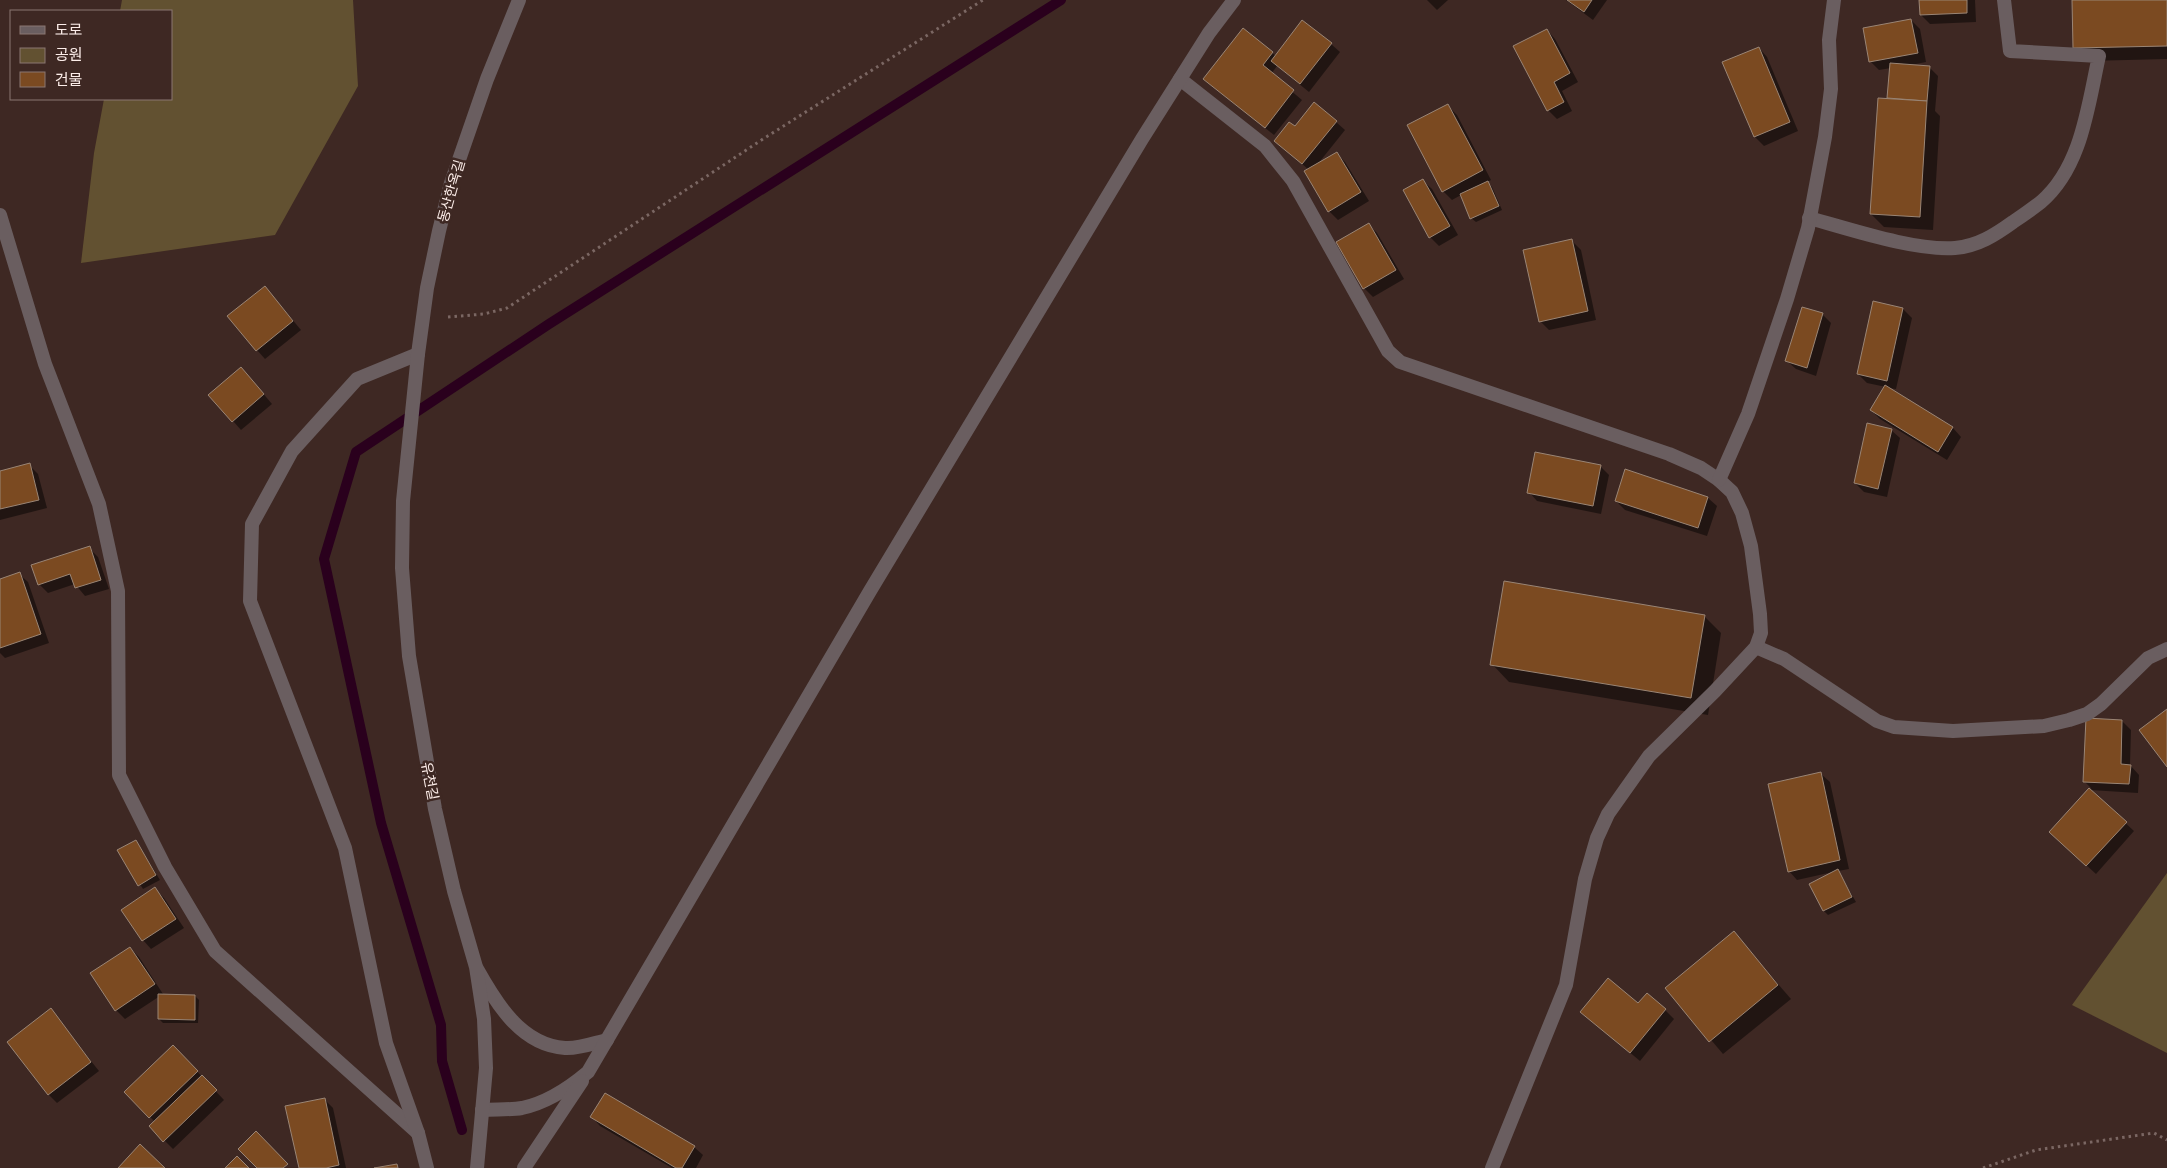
<svg xmlns="http://www.w3.org/2000/svg" width="2167" height="1168" font-family="'DM Sans','Noto Sans KR',sans-serif">
	<style>
		.green { fill: #625131 }
		.shadow { fill: #0007 }
		.lines { fill: none; stroke-linecap: round; stroke-linejoin: round }
		.stream { stroke: #2a001d; stroke-width: 10 }
		.building { fill: #7b4a21; stroke: #9a8575 }
		.path { stroke: #7b6763; stroke-width: 3; stroke-dasharray: 2.5 4; stroke-linecap: butt }
		.service { stroke: #6a5e60; stroke-width: 14 }
		.minor { stroke: #6a5e60; stroke-width: 14 }
		.tertiary { stroke: #6a5e60; stroke-width: 14 }
		.labels { text-anchor: middle; stroke-width: 5; stroke-linejoin: round; paint-order: stroke }
		.street-label { font-size: 14px; fill: #fcede9; stroke: #3e2823 }
	</style>
	<rect width="100%" height="100%" fill="#3e2823"/>
	<g class="green">
		<polygon points="122,0 353,0 358,86 275,235 81,263 94,153 104,99 171,99 171,11 120,11"/>
		<polygon points="2167,873 2167,1053 2072,1005"/>
	</g>
	<g class="shadow">
		<polygon points="1427,0 1448,0 1437,10"/>
		<polygon points="1566,0 1607,0 1593,20"/>
		<polygon points="1921,0 1975,0 1976,22 1930,24 1921,15"/>
		<polygon points="2073,0 2167,0 2167,59 2088,61 2074,48"/>
		<polygon points="1911,20 1920,29 1926,62 1911,65 1929,67 1938,76 1935,111 1940,116 1933,230 1884,227 1871,214 1891,100 1888,98 1891,68 1879,70 1870,61"/>
		<polygon points="1243,30 1276,56 1331,44 1340,52 1309,92 1277,66 1271,74 1302,100 1274,135 1205,79"/>
		<polygon points="1547,30 1555,39 1578,82 1562,91 1572,111 1557,119 1548,110"/>
		<polygon points="1759,48 1767,57 1798,131 1764,146 1755,137 1724,63"/>
		<polygon points="1448,106 1457,115 1491,180 1487,182 1492,187 1502,210 1476,222 1471,218 1461,195 1452,200 1443,191"/>
		<polygon points="1336,122 1345,130 1317,165 1336,153 1345,162 1369,201 1338,220 1329,211 1309,170 1276,141 1295,128"/>
		<polygon points="1423,181 1432,189 1458,235 1439,246 1430,237 1405,191"/>
		<polygon points="1369,225 1377,233 1404,279 1373,297 1364,288"/>
		<polygon points="1572,241 1581,250 1596,320 1549,330 1540,321"/>
		<polygon points="265,287 301,330 265,359 257,350"/>
		<polygon points="1874,303 1903,309 1912,318 1896,389 1887,388 1953,428 1961,437 1947,460 1880,419 1871,410 1886,387 1867,383 1858,374"/>
		<polygon points="1822,314 1831,323 1816,376 1796,369 1787,361"/>
		<polygon points="250,378 272,404 241,430 210,395"/>
		<polygon points="1891,430 1900,438 1887,497 1864,492 1855,483"/>
		<polygon points="29,465 38,474 47,508 0,520 0,472"/>
		<polygon points="1600,466 1609,475 1601,514 1537,501 1529,492"/>
		<polygon points="1708,498 1717,506 1707,536 1625,510 1616,501"/>
		<polygon points="89,548 98,557 109,589 85,596 75,584 48,593 39,584"/>
		<polygon points="19,574 28,582 49,643 5,658 0,653 0,580"/>
		<polygon points="1704,616 1721,633 1708,715 1509,682 1492,664"/>
		<polygon points="2122,721 2131,730 2130,765 2139,775 2138,793 2090,790 2134,831 2096,874 2050,832 2091,788 2085,782"/>
		<polygon points="1821,774 1830,782 1849,869 1838,871 1856,902 1828,915 1824,911 1833,872 1797,880 1789,871"/>
		<polygon points="136,841 160,880 143,889 119,850"/>
		<polygon points="155,889 164,898 184,928 151,949 143,940"/>
		<polygon points="1734,933 1791,999 1723,1054 1667,988"/>
		<polygon points="130,948 139,957 163,994 160,995 195,996 199,1000 198,1023 163,1023 159,1019 160,996 125,1019 116,1010"/>
		<polygon points="1639,1005 1665,1010 1674,1019 1640,1061 1582,1012"/>
		<polygon points="50,1010 99,1071 57,1103 48,1094"/>
		<polygon points="173,1046 224,1100 173,1149 151,1127 155,1122 126,1092"/>
		<polygon points="324,1099 333,1108 346,1168 300,1168"/>
		<polygon points="592,1117 694,1147 703,1155 696,1168 672,1168 600,1126"/>
	</g>
	<g class="lines">
		<polyline class="stream" points="462,1130 442,1061 441,1025 381,823 324,559 356,452 549,324 1061,0"/>
	</g>
	<g class="building">
		<polygon points="1567,0 1592,0 1584,12"/>
		<polygon points="1919,0 1967,0 1967,13 1920,15"/>
		<polygon points="2072,0 2167,0 2167,46 2073,48"/>
		<polygon points="1911,19 1918,53 1869,62 1863,28"/>
		<polygon points="1302,20 1332,43 1300,84 1271,61"/>
		<polygon points="1243,28 1273,52 1263,65 1294,90 1265,128 1203,79"/>
		<polygon points="1547,29 1570,73 1554,82 1564,102 1547,111 1513,46"/>
		<polygon points="1759,47 1790,122 1754,137 1722,62"/>
		<polygon points="1890,63 1930,66 1927,101 1887,98"/>
		<polygon points="1878,98 1927,101 1920,217 1870,214"/>
		<polygon points="1314,102 1337,121 1302,164 1274,141 1289,122 1295,126"/>
		<polygon points="1448,104 1483,170 1442,192 1407,125"/>
		<polygon points="1337,152 1361,192 1328,212 1304,171"/>
		<polygon points="1423,179 1450,226 1429,238 1403,190"/>
		<polygon points="1488,181 1499,206 1470,219 1460,194"/>
		<polygon points="1369,223 1396,270 1363,289 1336,242"/>
		<polygon points="1572,239 1588,311 1539,322 1523,250"/>
		<polygon points="265,286 293,321 256,351 227,316"/>
		<polygon points="1873,301 1903,308 1887,381 1857,374"/>
		<polygon points="1802,307 1823,313 1807,368 1785,361"/>
		<polygon points="241,367 264,394 232,422 208,395"/>
		<polygon points="1885,385 1953,427 1938,452 1870,410"/>
		<polygon points="1867,423 1892,429 1878,489 1854,483"/>
		<polygon points="1535,452 1601,465 1593,506 1527,493"/>
		<polygon points="30,463 39,500 0,509 0,471"/>
		<polygon points="1625,469 1708,497 1698,528 1615,501"/>
		<polygon points="90,546 101,580 75,588 70,574 38,585 31,565"/>
		<polygon points="20,572 41,634 0,648 0,579"/>
		<polygon points="1504,581 1705,615 1691,698 1490,665"/>
		<polygon points="2167,709 2167,767 2139,730"/>
		<polygon points="2086,718 2122,720 2121,764 2131,765 2129,784 2083,782"/>
		<polygon points="1821,772 1840,860 1788,872 1768,784"/>
		<polygon points="2089,788 2127,822 2086,866 2049,832"/>
		<polygon points="136,840 156,875 138,886 117,850"/>
		<polygon points="1838,869 1852,897 1823,911 1809,884"/>
		<polygon points="155,887 176,919 142,941 121,910"/>
		<polygon points="1734,931 1778,985 1709,1042 1665,988"/>
		<polygon points="130,947 155,984 115,1011 90,973"/>
		<polygon points="1608,978 1638,1003 1647,993 1666,1009 1630,1053 1580,1012"/>
		<polygon points="158,994 195,995 195,1020 158,1019"/>
		<polygon points="51,1008 91,1062 48,1095 7,1042"/>
		<polygon points="173,1045 198,1071 149,1118 124,1092"/>
		<polygon points="202,1075 217,1090 163,1142 149,1126"/>
		<polygon points="605,1093 695,1146 682,1168 676,1168 590,1117"/>
		<polygon points="325,1098 339,1165 326,1168 299,1168 285,1106"/>
		<polygon points="256,1131 288,1164 283,1168 257,1168 238,1149"/>
		<polygon points="140,1144 165,1168 118,1168"/>
		<polygon points="237,1156 249,1168 225,1168"/>
		<polygon points="397,1164 398,1168 374,1168"/>
	</g>
	<g class="lines">
		<g class="path">
			<polyline points="448,317 484,314 507,308 763,139 983,0"/>
			<polyline points="1983,1168 2036,1150 2154,1133 2167,1140"/>
		</g>
		<polyline class="service" points="1756,647 1784,659 1877,721 1894,727 1953,731 2044,726 2069,720 2087,714 2101,704 2148,658 2167,649"/>
		<g class="minor">
			<polyline points="1180,79 1265,146 1293,181 1388,351 1400,362 1669,454 1701,468 1719,480 1732,492 1742,513 1751,546 1760,614 1761,633 1756,647 1715,691 1649,756 1608,814 1597,838 1585,879 1566,985 1492,1168"/>
			<polyline points="0,215 45,364 99,504 118,591 119,775 165,867 215,951 418,1133"/>
			<path d="M1809 218C1850 229 1914 251 1955 248 1978 246 1995 235 2013 222 2022 216 2032 209 2041 202 2082 167 2088 105 2099 56L2010 51 2004 0"/>
			<polyline points="418,354 357,379 292,451 252,524 250,601 345,848 386,1043 418,1133 427,1168"/>
			<polyline points="1719,480 1748,414 1787,299 1808,228 1825,137 1831,89 1829,40 1834,0"/>
			<path d="M477 969C496 1003 521 1045 565 1048 579 1049 594 1043 607 1040"/>
			<path d="M482 1110C495 1109 509 1110 522 1108 546 1103 569 1088 588 1072L870 591 1142 139 1209 33 1234 0"/>
			<polyline points="524,1168 582,1081"/>
		</g>
		<polyline class="tertiary" points="477,1168 486,1068 484,1019 476,967 454,891 435,809 409,656 402,568 403,501 418,354 427,288 439,231 451,183 487,79 519,0"/>
	</g>
	<g class="labels">
		<g class="street-label">
			<text transform="translate(451 191) rotate(-74)" y="5">동산한옥길</text>
			<text transform="translate(430 781) rotate(79)" y="5">유천길</text>
		</g>
	</g>
	<rect x="10" y="10" width="162" height="90" fill="#3e2823" stroke="#8a7772"/>
	<rect x="20" y="26" width="25" height="8" fill="#6a5e60" stroke="#8a7772"/>
	<text x="55" y="35" font-size="15" fill="#fcede9">도로</text>
	<rect x="20" y="48" width="25" height="15" fill="#625131" stroke="#8a7772"/>
	<text x="55" y="60" font-size="15" fill="#fcede9">공원</text>
	<rect x="20" y="72" width="25" height="15" fill="#7b4a21" stroke="#8a7772"/>
	<text x="55" y="85" font-size="15" fill="#fcede9">건물</text>
</svg>
